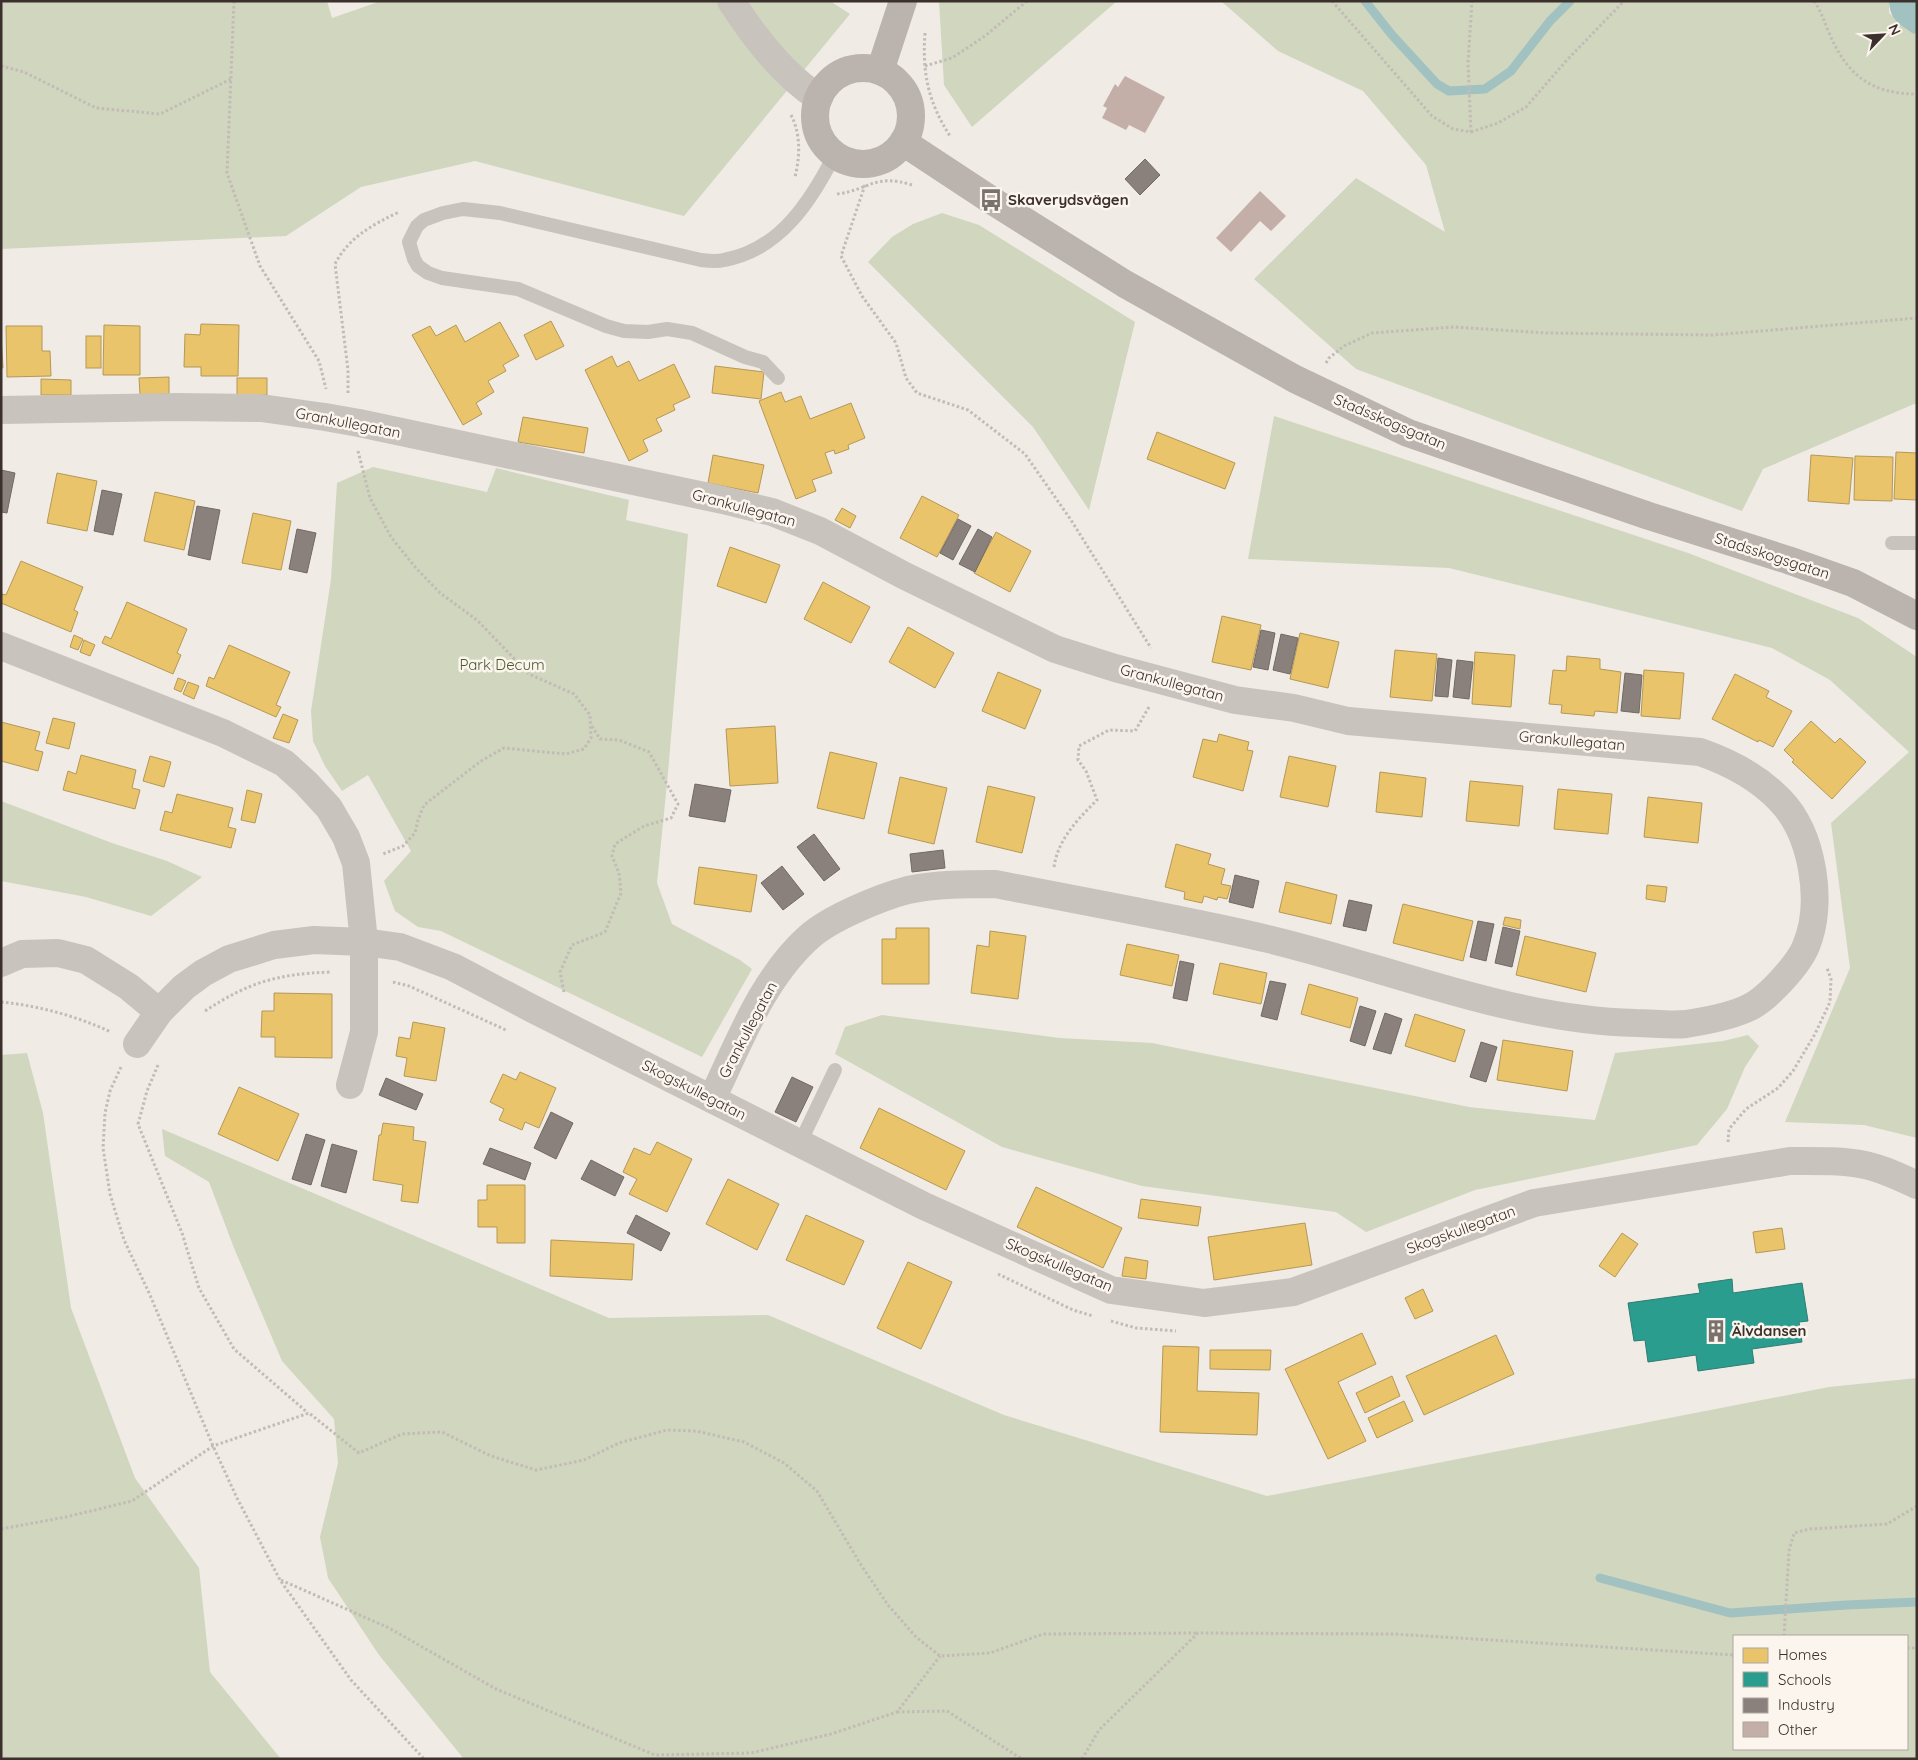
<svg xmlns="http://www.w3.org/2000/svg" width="1918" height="1760" font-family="Quicksand,sans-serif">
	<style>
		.green { fill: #d1d6bf; fill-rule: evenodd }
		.water { fill: #a1c2c1 }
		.homes { fill: #e9c46a; stroke: #b59857 }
		.schools { fill: #2a9d8f; stroke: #2f7c71 }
		.industry { fill: #8a817c; stroke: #726964 }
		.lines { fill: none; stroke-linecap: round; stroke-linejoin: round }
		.stream { stroke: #a1c2c1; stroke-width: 9 }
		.building { fill: #c3afa7 }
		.path { stroke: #c2bbb6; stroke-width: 3; stroke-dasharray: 2.5 2.5; stroke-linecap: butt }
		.lane { stroke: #c9c3be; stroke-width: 14 }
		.street { stroke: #c9c3be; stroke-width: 28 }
		.secondary { stroke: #bab3ae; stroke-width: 28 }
		.labels { text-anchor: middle; stroke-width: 5; stroke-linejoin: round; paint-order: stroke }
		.poi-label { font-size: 15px; font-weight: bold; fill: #3b302b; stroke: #fbf5ee; text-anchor: start }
		.street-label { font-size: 15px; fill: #3b302b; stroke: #fbf5ee }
		.park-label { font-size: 15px; fill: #4a5a2e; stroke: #fbf5ee }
	</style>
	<rect width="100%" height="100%" fill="#f0ebe5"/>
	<g class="green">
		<polygon points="1,1 327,1 332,18 381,1 830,1 850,14 684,216 475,161 361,187 286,236 1,249"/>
		<polygon points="939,1 1117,1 972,127 944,85"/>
		<polygon points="1221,1 1889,1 1889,13 1913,33 1917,32 1917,405 1914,404 1763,469 1742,511 1356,369 1254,279 1356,178 1445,232 1426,165 1363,91 1278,51"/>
		<polygon points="942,213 979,225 1135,322 1089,510 1033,427 868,262 892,237 913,224"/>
		<polygon points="1274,416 1688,553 1858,618 1917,657 1917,1138 1864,1125 1785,1122 1850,968 1831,823 1909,752 1830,680 1772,648 1449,568 1248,559"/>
		<polygon points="373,467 487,492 496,468 629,500 626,520 688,534 668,773 657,883 672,924 740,960 752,969 702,1057 441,931 418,927 395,911 384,881 411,851 368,775 342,791 325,766 313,741 311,711 331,579 337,483"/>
		<polygon points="1,801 112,843 167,861 202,877 151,916 86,897 1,881"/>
		<polygon points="882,1015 1060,1038 1152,1043 1469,1107 1595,1120 1615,1053 1723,1041 1748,1035 1759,1046 1745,1067 1727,1109 1697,1145 1475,1190 1366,1232 1336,1212 1142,1186 1002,1147 835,1054 845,1027"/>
		<polygon points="27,1053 43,1113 71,1308 135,1478 199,1568 210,1672 281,1759 1,1759 1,1055"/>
		<path d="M162 1129 609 1318 768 1315 1004 1415 1267 1496 1829 1387 1917 1378V1759H464L379 1655 328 1578 320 1537 338 1463 334 1419 282 1361 234 1248 209 1182 165 1156ZM1734 1636H1907V1749H1734Z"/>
	</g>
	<path class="water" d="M1889 1H1917V32L1914 34C1899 24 1890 20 1889 1Z"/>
	<g class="homes">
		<polygon points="551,321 564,346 536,360 524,335"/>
		<polygon points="500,322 519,356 503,365 506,371 488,381 494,392 476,403 482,414 463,425 412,335 430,326 436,336 456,325 465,342"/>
		<polygon points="201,324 239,325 238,376 201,376 201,367 184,367 185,334 200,335"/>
		<polygon points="104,325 140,326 140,375 103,375"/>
		<polygon points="6,326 42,326 42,351 50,351 51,376 7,377"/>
		<polygon points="1,336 3,368 1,368"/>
		<rect x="86" y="336" width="15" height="32"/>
		<polygon points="612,356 617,367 629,361 639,381 674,364 690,397 673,405 675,410 656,419 662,431 643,440 648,451 629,461 585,370"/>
		<polygon points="715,366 764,372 761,399 712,393"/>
		<polygon points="169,377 169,394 140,395 139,378"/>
		<rect x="237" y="378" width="30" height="17"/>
		<polygon points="41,379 71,380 71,395 41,395"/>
		<polygon points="781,392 785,402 801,396 810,419 851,403 865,438 848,445 849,449 835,454 834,450 825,453 832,473 812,480 816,491 796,499 759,401"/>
		<polygon points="523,417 588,428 584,453 518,442"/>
		<polygon points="1157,432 1235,463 1225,489 1147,459"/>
		<polygon points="1896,452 1917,453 1917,500 1894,499"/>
		<polygon points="713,455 764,465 758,493 708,483"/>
		<polygon points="1811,455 1853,458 1849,504 1808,501"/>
		<polygon points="1855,456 1893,457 1892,501 1854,500"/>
		<polygon points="57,473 97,481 87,531 47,523"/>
		<polygon points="155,492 195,501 184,550 144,541"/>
		<polygon points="922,496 959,515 937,557 900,538"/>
		<polygon points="842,508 856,516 850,528 835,520"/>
		<polygon points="253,513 291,521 281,570 242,563"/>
		<polygon points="996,532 1031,551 1010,592 974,573"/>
		<polygon points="730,547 780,565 766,603 717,586"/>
		<polygon points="21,561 83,587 74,610 78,612 71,632 1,603 2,594 6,595"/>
		<polygon points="823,582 870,607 851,643 804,619"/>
		<polygon points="127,602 187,629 177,653 181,655 173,674 102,643 105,636 111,639"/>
		<polygon points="1222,616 1261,625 1251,670 1212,662"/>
		<polygon points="908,627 954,653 935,688 889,662"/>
		<polygon points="1300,633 1339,642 1328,688 1290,679"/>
		<polygon points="74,635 83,639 78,650 70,647"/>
		<polygon points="84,640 95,645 90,656 80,652"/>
		<polygon points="229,645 290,672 276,705 281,707 276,717 206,686 209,677 214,679"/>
		<polygon points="1395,650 1437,654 1432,701 1390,697"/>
		<polygon points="1475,652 1515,655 1511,707 1472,704"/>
		<polygon points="1567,656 1600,659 1600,669 1621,672 1617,713 1595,711 1594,716 1561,713 1562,705 1549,704 1553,670 1566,671"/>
		<polygon points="1644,670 1684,673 1680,719 1641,716"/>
		<polygon points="998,672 1041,690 1025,729 982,711"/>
		<polygon points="1735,674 1769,691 1766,697 1792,711 1773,747 1759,740 1758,742 1712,719"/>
		<polygon points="178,678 186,681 181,692 174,689"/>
		<polygon points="188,682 199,686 194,699 183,694"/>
		<polygon points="283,714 298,720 289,743 273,738"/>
		<polygon points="53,718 75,723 69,749 46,743"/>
		<polygon points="1811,721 1835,743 1840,738 1866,762 1832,799 1792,762 1794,760 1784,750"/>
		<polygon points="1,722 40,732 35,750 43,752 38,771 1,761"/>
		<polygon points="775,726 778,783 730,786 726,729"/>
		<polygon points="1219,734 1249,742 1247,750 1253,751 1243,791 1193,777 1203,739 1217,742"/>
		<polygon points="830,752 877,763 864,819 817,808"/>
		<polygon points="81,755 136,770 132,788 140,790 135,809 63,790 68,771 76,774"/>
		<polygon points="150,756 171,762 164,787 143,781"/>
		<polygon points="1289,756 1336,766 1328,807 1280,797"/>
		<polygon points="1380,772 1426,778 1422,817 1376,812"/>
		<polygon points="900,777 947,788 934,844 888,833"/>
		<polygon points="1470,781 1523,786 1519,826 1466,821"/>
		<polygon points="988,786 1035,797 1022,853 976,842"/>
		<polygon points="1558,789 1612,794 1608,834 1554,829"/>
		<polygon points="247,790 262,794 255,823 241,820"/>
		<polygon points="177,794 233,808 228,827 236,829 231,848 160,830 165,811 172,813"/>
		<polygon points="1648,797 1702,803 1698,843 1644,837"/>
		<polygon points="1176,844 1211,854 1208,864 1225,869 1221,884 1231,886 1227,899 1218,897 1217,900 1204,896 1202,903 1184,899 1185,892 1165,887"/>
		<polygon points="699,867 757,875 751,912 694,904"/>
		<polygon points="1286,882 1337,895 1331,924 1279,912"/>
		<polygon points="1647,885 1667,887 1665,902 1646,899"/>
		<polygon points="1403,904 1473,921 1463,961 1393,943"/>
		<polygon points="1505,917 1521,920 1520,929 1503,925"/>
		<polygon points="896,928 929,928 929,984 882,984 882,939 896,939"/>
		<polygon points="990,931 1026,936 1018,999 971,993 977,945 989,947"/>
		<polygon points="1525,936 1596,953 1586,992 1516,975"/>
		<polygon points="1127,944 1179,955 1172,986 1120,975"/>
		<polygon points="1220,963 1267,973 1261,1004 1213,994"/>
		<polygon points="1309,984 1358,998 1350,1028 1301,1014"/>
		<polygon points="274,993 332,994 332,1058 275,1057 275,1037 261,1037 262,1011 274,1011"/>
		<polygon points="1415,1014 1465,1030 1455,1062 1405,1046"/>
		<polygon points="413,1022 445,1028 436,1081 404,1076 407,1058 396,1056 399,1037 410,1039"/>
		<polygon points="1503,1040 1573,1051 1567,1091 1497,1080"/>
		<polygon points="520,1072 556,1088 539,1128 525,1122 522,1130 499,1120 504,1109 490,1102 503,1074 516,1080"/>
		<polygon points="239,1087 299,1114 278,1161 218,1134"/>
		<polygon points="879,1108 965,1151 946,1190 860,1148"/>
		<polygon points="383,1123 414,1127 413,1140 426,1142 418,1203 401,1201 403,1185 373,1180 379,1135 381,1135"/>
		<polygon points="657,1142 692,1159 667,1212 629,1194 637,1179 623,1172 634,1148 650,1155"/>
		<polygon points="728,1179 779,1204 757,1250 706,1224"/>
		<polygon points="487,1185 525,1185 525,1243 497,1243 497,1227 478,1227 478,1200 487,1200"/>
		<polygon points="1036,1187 1122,1228 1103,1268 1017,1227"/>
		<polygon points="1141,1199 1201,1207 1198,1226 1138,1218"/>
		<polygon points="806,1215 864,1241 844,1285 786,1260"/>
		<polygon points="1305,1223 1312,1265 1214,1280 1208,1237"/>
		<polygon points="1782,1228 1785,1249 1756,1253 1753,1232"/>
		<polygon points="1622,1233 1638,1244 1615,1277 1599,1266"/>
		<polygon points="551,1240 634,1244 632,1280 550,1276"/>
		<polygon points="1125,1257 1148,1261 1146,1279 1122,1276"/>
		<polygon points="908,1262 952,1282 921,1349 877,1328"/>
		<polygon points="1423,1289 1433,1311 1415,1319 1405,1298"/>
		<polygon points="1362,1333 1376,1364 1338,1382 1366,1441 1328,1459 1285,1369"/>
		<polygon points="1496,1335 1514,1374 1424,1415 1406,1376"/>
		<polygon points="1163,1346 1199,1347 1197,1391 1259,1393 1257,1435 1160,1432"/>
		<polygon points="1210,1350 1271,1350 1270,1370 1210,1369"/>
		<polygon points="1392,1376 1400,1396 1365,1413 1356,1393"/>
		<polygon points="1404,1401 1413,1421 1377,1438 1368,1418"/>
	</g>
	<polygon class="schools" points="1732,1279 1733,1293 1802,1283 1808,1321 1799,1322 1802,1342 1752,1349 1754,1363 1698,1371 1696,1355 1648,1362 1645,1340 1634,1341 1628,1303 1700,1293 1698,1284"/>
	<g class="industry">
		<polygon points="1145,159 1160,175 1140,195 1125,179"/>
		<polygon points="1,470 15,473 7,513 1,512"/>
		<polygon points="102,490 122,494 113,535 94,531"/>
		<polygon points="197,506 220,510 210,560 188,555"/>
		<polygon points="958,519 971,526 953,560 940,553"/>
		<polygon points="297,529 316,533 307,573 289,569"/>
		<polygon points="978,529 992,537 975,572 959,564"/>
		<polygon points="1261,630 1275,633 1268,670 1253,667"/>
		<polygon points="1281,634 1298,638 1290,674 1273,670"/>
		<polygon points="1438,658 1452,660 1448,697 1435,696"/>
		<polygon points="1457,660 1473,662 1469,699 1453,697"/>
		<polygon points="1625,673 1642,675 1639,713 1621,711"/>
		<polygon points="695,784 731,790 725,822 689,816"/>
		<polygon points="814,834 840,869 824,881 797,847"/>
		<polygon points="943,850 945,868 912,872 910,854"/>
		<polygon points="782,866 804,894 783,910 761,883"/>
		<polygon points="1235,875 1259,881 1253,908 1229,902"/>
		<polygon points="1349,900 1372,905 1366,931 1343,926"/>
		<polygon points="1478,921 1494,924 1486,961 1470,957"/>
		<polygon points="1503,927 1520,931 1512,967 1495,963"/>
		<polygon points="1180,961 1194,964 1187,1001 1173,998"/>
		<polygon points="1270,981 1286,984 1277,1020 1261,1016"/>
		<polygon points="1360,1006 1376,1011 1365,1046 1350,1041"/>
		<polygon points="1385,1013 1402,1019 1391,1054 1373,1049"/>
		<polygon points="1481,1042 1497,1047 1486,1082 1470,1077"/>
		<polygon points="792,1077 813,1087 796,1122 775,1112"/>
		<polygon points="386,1078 423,1094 416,1110 379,1095"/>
		<polygon points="551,1112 573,1123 556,1159 534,1148"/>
		<polygon points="306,1134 325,1140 311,1185 292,1179"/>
		<polygon points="332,1144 357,1151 346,1193 321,1186"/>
		<polygon points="490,1148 531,1163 525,1180 483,1164"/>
		<polygon points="591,1160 624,1177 615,1196 581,1179"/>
		<polygon points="636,1215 670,1233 661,1251 627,1233"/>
	</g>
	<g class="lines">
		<g class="stream">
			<polyline points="1365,1 1392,35 1437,84 1449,91 1485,89 1511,71 1550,21 1570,1"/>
			<polyline points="1600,1578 1730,1613 1846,1605 1917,1602"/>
		</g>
	</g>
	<g class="building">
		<polygon points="1125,76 1165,97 1145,133 1129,125 1126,130 1102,118 1107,108 1103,106 1115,84 1118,87"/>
		<polygon points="1260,191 1286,216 1271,231 1260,221 1231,252 1216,238"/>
	</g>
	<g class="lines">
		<g class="path">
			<polyline points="234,1 227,173 260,266 319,361 326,389"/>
			<polyline points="1332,1 1432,116 1453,129 1471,132 1468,63 1472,1"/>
			<path d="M1814 1C1821 11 1824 21 1829 33 1847 75 1871 94 1917 94"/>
			<path d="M925 33C922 72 928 102 950 136"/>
			<polyline points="1,66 24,72 96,108 160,114 231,79"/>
			<polyline points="925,66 952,58 985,36 1027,1"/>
			<path d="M791 115C801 134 800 157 795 177"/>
			<polyline points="1471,132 1498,123 1526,107 1566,61 1624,1"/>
			<polyline points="865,185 841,256 862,296 896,343 906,378 917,393 968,410 1025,454 1071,520 1151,648"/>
			<path d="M837 194C869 190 875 173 912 185"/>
			<polyline points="1326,363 1329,358 1344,346 1372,333 1454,327 1546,333 1713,335 1917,318"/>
			<path d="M348 393V370L335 264C349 237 372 225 399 212"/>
			<polyline points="358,451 370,498 391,537 416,568 440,593 477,620 529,674 574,694 590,715 591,738 584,749 566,754 504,748 481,761 424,805 418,820 415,833 403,846 383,854"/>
			<path d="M1054 867C1058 839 1078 819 1097 800L1086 771 1078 760 1079 746 1109 730 1135 731 1149 707"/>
			<polyline points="393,982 409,986 506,1030"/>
			<polyline points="564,992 560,972 572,945 605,932 621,893 619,873 612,856 615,844 644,826 671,818 678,804 649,752 619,740 600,739 592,726"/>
			<path d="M1 1002C40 1006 76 1016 111 1032"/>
			<path d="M205 1011C249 982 278 974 330 972"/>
			<polyline points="158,1065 147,1091 138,1124 182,1233 199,1288 234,1349 308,1413"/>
			<polyline points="121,1067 110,1091 105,1113 103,1148 110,1194 124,1240 150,1295 213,1446 237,1498 280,1580 351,1680 424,1759"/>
			<polyline points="1728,1142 1729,1129 1746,1109 1778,1088 1793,1071 1815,1034 1830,1002 1831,979 1827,968"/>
			<polyline points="998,1274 1073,1310 1093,1316"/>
			<polyline points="1111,1321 1136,1328 1176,1331"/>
			<polyline points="1,1529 66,1517 132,1501 213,1446 309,1413 359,1453 402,1434 442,1432 491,1456 536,1470 584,1460 619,1443 667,1430 696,1431 744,1442 784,1463 817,1491 861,1565 888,1605 916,1637 940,1656 990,1653 1043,1634 1198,1633"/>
			<polyline points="281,1580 389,1628 496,1689 655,1755 751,1753 831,1734 897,1712 940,1656"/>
			<polyline points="1784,1636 1789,1551 1794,1533 1810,1529 1887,1524 1917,1506"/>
			<polyline points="1907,1648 1917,1648"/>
			<polyline points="897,1712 947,1711 1022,1759"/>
			<polyline points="1082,1759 1099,1730 1198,1633 1394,1634 1734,1655"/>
		</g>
		<g class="lane">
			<path d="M778 378 763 362 745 357 692 333 667 329 648 332 624 331 606 326 518 289 442 278 428 273 418 266 414 259 409 242 417 226 424 220 443 213 463 209 500 213 701 260C709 261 717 262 724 260 780 250 811 201 835 154"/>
			<polyline points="1892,543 1917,543"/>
			<polyline points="800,1143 835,1070"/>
		</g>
		<g class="street">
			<path d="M731 1C754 37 783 75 819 98"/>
			<path d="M1 410 176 407 261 408 325 417 359 423 723 500 772 512 820 531 905 576 1055 649 1115 668 1235 700 1294 708 1348 721 1700 752C1729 762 1758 777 1780 800 1813 834 1824 903 1806 946 1799 964 1768 998 1750 1007 1733 1016 1705 1021 1686 1024 1670 1026 1652 1023 1636 1023 1510 1020 1390 968 1268 939 1178 918 1086 902 995 884 966 884 937 884 908 890 881 897 830 918 809 937 762 979 739 1043 712 1099"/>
			<polyline points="1,646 223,733 284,763 306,783 329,808 346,837 356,863 364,942 364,1032 350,1085"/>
			<polyline points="1,963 22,954 58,953 86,960 129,987 159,1012"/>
			<path d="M137 1044 159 1012 184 987 203 973 229 959 274 945 314 940 364 942 400 947 453 967 531 1008 924 1206 1111 1290 1204 1303 1293 1292 1534 1203 1790 1161C1815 1161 1840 1160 1865 1165 1883 1169 1900 1177 1917 1185"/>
		</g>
		<g class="secondary">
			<circle cx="863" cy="116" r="48"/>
			<polyline points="880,71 903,1"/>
			<polyline points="903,142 991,200 1125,284 1295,379 1408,433 1649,516 1788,560 1853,583 1917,616"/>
		</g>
	</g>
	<defs>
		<symbol id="bus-bare" viewBox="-9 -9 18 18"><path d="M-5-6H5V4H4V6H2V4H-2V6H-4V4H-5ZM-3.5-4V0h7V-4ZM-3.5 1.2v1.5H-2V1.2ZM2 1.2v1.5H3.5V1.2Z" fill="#7a716c" stroke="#fbf5ee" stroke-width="2.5" paint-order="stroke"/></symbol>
		<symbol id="building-bare" viewBox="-9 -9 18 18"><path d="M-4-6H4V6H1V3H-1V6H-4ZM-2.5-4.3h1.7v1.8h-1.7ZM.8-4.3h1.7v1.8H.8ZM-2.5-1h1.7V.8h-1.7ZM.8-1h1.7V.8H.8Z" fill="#7a716c" stroke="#fbf5ee" stroke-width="2.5" paint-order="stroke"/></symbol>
	</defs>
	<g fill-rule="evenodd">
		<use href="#bus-bare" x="975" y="184" width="32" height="32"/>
		<use href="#building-bare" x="1700" y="1315" width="32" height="32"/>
	</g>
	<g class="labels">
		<g class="poi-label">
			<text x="1008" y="205">Skaverydsvägen</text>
			<text x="1732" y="1336">Älvdansen</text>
		</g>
		<g class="street-label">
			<text transform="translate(1390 422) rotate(23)" y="5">Stadsskogsgatan</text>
			<text transform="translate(348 423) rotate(11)" y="5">Grankullegatan</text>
			<text transform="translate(744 508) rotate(15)" y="5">Grankullegatan</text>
			<text transform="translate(1772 556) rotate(18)" y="5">Stadsskogsgatan</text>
			<text transform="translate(1172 683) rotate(15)" y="5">Grankullegatan</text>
			<text transform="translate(1572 741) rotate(5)" y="5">Grankullegatan</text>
			<text transform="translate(748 1030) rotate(-62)" y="5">Grankullegatan</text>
			<text transform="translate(694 1090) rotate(27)" y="5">Skogskullegatan</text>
			<text transform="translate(1461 1230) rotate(-20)" y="5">Skogskullegatan</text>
			<text transform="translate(1059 1265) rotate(23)" y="5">Skogskullegatan</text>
		</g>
		<g class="park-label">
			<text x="502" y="670">Park Decum</text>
		</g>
	</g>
	<rect width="1918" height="1760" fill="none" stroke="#3b302b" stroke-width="5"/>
	<rect x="1733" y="1635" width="175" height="115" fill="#fbf5ee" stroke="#aea6a0"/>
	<rect x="1743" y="1648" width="25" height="15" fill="#e9c46a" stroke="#aea6a0"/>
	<text x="1778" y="1660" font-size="15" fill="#3b302b">Homes</text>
	<rect x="1743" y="1672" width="25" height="15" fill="#2a9d8f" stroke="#aea6a0"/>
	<text x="1778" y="1685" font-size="15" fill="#3b302b">Schools</text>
	<rect x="1743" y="1698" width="25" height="15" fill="#8a817c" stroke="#aea6a0"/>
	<text x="1778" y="1710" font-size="15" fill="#3b302b">Industry</text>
	<rect x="1743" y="1722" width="25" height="15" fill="#c3afa7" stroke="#aea6a0"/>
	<text x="1778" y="1735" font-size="15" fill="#3b302b">Other</text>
	<g transform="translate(1883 35) rotate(65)" stroke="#fbf5ee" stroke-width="4" paint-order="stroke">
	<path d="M0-4L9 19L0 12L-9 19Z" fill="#3b302b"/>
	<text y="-8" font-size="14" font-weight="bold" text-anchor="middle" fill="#3b302b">N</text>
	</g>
</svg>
